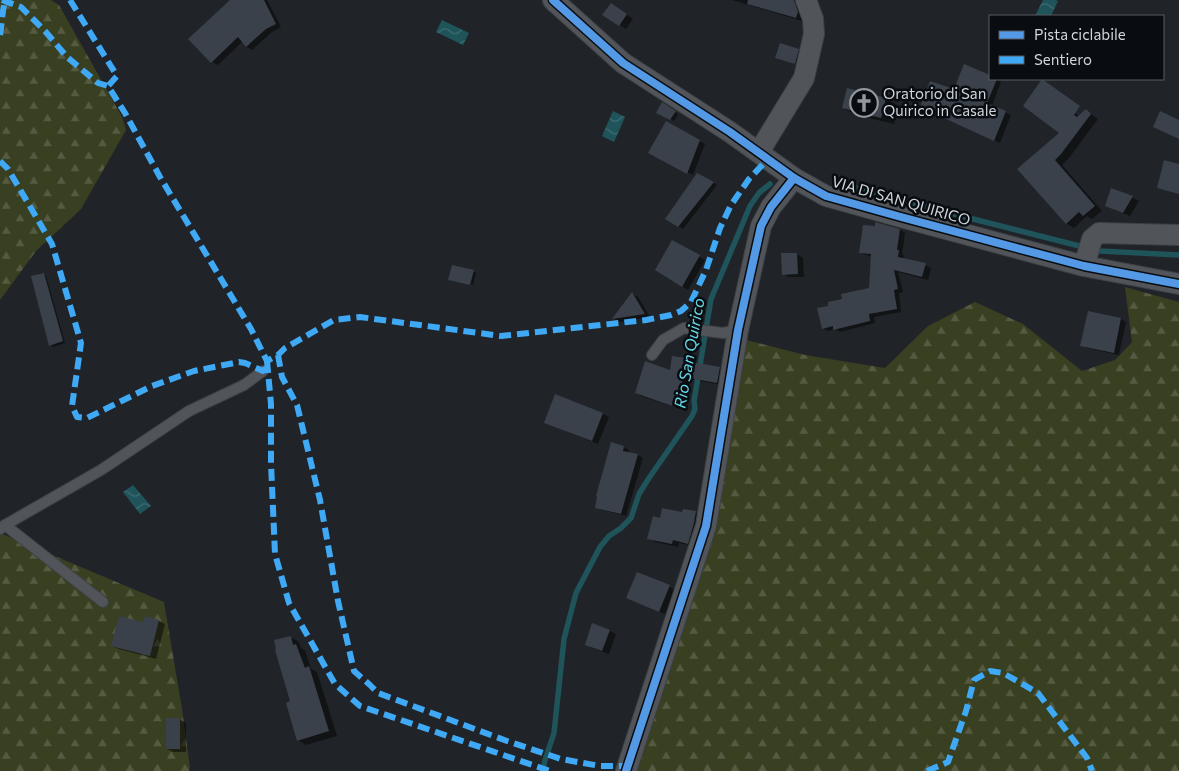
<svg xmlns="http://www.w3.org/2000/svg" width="1179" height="771" font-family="Commissioner,sans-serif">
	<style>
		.forest { fill: url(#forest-firs) }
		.water { fill: url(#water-waves) }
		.shadow { fill: #0007 }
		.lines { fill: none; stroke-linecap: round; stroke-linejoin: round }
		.stream { stroke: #1f545b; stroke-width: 5.5 }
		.building { fill: #3a414b }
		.lane-casing { stroke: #3d4145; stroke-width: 12 }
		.street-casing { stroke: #3d4145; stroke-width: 22 }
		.lane { stroke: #51555a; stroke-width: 10 }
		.street { stroke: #51555a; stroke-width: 20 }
		.quiet { stroke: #3fa9f5; stroke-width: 6; stroke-dasharray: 12 6; stroke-linecap: butt }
		.cycleway-casing { stroke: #090d11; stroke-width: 11 }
		.cycleway { stroke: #5399e6; stroke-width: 8 }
		.labels { text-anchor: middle; stroke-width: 5; stroke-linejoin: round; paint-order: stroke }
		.poi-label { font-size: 15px; fill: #d0d6dc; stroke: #090d11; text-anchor: start }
		.street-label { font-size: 15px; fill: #d0d6dc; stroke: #090d11 }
		.water-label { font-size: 16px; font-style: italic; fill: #67dae9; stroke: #090d11 }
	</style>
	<defs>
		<pattern id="forest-firs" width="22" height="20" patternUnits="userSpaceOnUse" patternTransform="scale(1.25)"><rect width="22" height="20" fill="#393f21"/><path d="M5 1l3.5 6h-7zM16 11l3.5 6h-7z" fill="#555a41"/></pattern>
		<pattern id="water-waves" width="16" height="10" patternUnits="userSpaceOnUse" patternTransform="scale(1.25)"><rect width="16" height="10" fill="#1f545b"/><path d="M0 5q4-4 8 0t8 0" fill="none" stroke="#3e6c72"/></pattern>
	</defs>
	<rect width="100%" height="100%" fill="#202429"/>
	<g class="forest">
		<polygon points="0,0 51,0 59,5 122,117 126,130 81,209 36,251 0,300"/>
		<polygon points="1125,287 1179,302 1179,771 631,771 713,529 742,339 805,355 885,368 928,326 975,302 1023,324 1082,371 1115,360 1132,342"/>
		<polygon points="0,533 164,602 182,709 190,768 189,771 0,771"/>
	</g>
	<g class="water">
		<polygon points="1043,0 1055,0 1058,1 1051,16 1035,16"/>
		<polygon points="442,20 469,33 463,45 436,32"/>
		<polygon points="613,111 625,117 614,142 602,136"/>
		<polygon points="133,485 151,506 140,514 123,492"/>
	</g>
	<g class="shadow">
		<polygon points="232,0 267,0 281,27 272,32 252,50 247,47 243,41 218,65 212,62"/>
		<polygon points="732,0 793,0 800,4 803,16 802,21"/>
		<polygon points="617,8 633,19 626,29 620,25"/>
		<polygon points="798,50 804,53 801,65 781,59 781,60 776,57"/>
		<polygon points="965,66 990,77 990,79 995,79 1001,82 992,106 1011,115 1000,143 927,110 954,91"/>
		<polygon points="848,90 886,99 899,106 894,124 856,115 843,108"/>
		<polygon points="1033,95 1080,116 1086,111 1098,119 1069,158 1062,165 1102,211 1092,219 1087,216 1074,228 1066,223 1019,169 1061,132"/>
		<polygon points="662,104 678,114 674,121 658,112"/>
		<polygon points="666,123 705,144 693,175 650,152"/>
		<polygon points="697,174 717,185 683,229 666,218"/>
		<polygon points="1111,190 1133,198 1139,201 1130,216 1113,209"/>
		<polygon points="877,224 900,230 905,233 902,254 904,255 903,259 925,265 931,268 928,280 898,272 903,292 899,293 901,312 874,317 875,323 840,332 835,329 828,331 823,328 830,307 870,289 873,256 865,255 860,252 876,227"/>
		<polygon points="673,242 705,260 688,290 657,270"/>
		<polygon points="797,254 803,258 804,277 789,277 783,274"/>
		<polygon points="473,271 476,273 473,285 452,281"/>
		<polygon points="44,274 46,276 65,343 53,347 50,345"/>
		<polygon points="632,294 638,297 650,317 620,322 614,319"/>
		<polygon points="1089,312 1121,319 1126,322 1119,355 1087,348 1081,345"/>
		<polygon points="693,360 698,363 720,368 724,371 722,385 690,379 680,409 641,396 636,393"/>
		<polygon points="556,396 603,414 609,417 598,444 551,425"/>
		<polygon points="612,443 624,447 629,450 629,453 638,455 643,458 626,516 602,510 596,507"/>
		<polygon points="684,511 696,513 702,516 694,546 679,543 678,547 655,542 649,538 661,519 683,514"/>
		<polygon points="669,586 675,590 665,614 634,601"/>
		<polygon points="146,617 159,621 165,624 156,659 119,649 112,646 144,623"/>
		<polygon points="610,631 616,634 609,654 592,648 586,644"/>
		<polygon points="291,637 299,642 301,648 305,650 311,669 317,672 337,736 306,745 298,740 292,702"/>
		<polygon points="179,719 186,723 186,752 173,752 167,749"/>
	</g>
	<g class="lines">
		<g class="stream">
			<polyline points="849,186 969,218 1099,251 1179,255"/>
			<polyline points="543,771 545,760 554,733 564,639 576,593 600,547 609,536 621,528 631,518 639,494 649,478 692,416 695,409 694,401 711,299 750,206 759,193 770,184"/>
		</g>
	</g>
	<g class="building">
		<polygon points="230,0 264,0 276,24 266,29 246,47 238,37 211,63 188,39"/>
		<polygon points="748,0 794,0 798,12 796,18 747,4"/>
		<polygon points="611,3 627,14 619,26 602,15"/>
		<polygon points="780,43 799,49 795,64 775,58"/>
		<polygon points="964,64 990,75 990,79 997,79 987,103 1006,111 994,141 920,107 930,81 954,89"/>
		<polygon points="1042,79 1080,106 1074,115 1077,117 1086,109 1091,114 1061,154 1055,160 1095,206 1083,216 1079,212 1066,224 1017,169 1059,133 1023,106"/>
		<polygon points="847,88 886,98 881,118 842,108"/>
		<polygon points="662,102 676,111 670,120 656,113"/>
		<polygon points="1160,111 1179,120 1179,139 1153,127"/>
		<polygon points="666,121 700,140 687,174 648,153"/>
		<polygon points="1164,160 1179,164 1179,194 1157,188"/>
		<polygon points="697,173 714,182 678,227 665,219"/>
		<polygon points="1111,188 1133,196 1123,213 1105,206"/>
		<polygon points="875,222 900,229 897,250 899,250 898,257 926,263 922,277 894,270 898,289 894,290 897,309 869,314 870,321 833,330 833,326 822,329 817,308 828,306 828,302 842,299 841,294 869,288 871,254 859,253 863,225 875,226"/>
		<polygon points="672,240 700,255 682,287 655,270"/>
		<polygon points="781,253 797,253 798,274 782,275"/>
		<polygon points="452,265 474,270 470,285 448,280"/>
		<polygon points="44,273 63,341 49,346 31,276"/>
		<polygon points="632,292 645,314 612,319"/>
		<polygon points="1088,311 1121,318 1114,353 1080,346"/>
		<polygon points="672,356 694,359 693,362 720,367 717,383 684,377 675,407 635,393 645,361 670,370"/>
		<polygon points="555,394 603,413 592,441 544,423"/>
		<polygon points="611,442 624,446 623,451 638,454 621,514 595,508 597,497 596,496"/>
		<polygon points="662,508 682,512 683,509 696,511 694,523 688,544 673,540 672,544 647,539 653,516 660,518"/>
		<polygon points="637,572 670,585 659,612 626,598"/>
		<polygon points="119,616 143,622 145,616 159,620 150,656 111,646"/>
		<polygon points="592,623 610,630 602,651 585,645"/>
		<polygon points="291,636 293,645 296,644 305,668 309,666 329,731 297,741 286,703 290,701 275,650 276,649 274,640"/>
		<rect x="166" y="718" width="14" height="31"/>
	</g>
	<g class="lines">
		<defs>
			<g id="lane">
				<polyline points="652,355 663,340 684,328 723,333 738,330"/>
				<polyline points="5,525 103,602"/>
				<polyline points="0,529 5,525 101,470 189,411 244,385 263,371"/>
			</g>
			<g id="street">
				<polyline points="553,0 623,63 730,132 794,178 826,196 901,217 1084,266 1179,284"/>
				<polyline points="759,152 804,78 814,34 813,19 806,0"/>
				<polyline points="1084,266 1092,239 1099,233 1179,235"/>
				<polyline points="626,771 706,526 738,330 761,226 771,207 794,178"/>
			</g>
		</defs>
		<use href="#lane" class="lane-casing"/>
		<use href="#street" class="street-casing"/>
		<use href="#lane" class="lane"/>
		<use href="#street" class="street"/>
		<g class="quiet">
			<polyline points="2,0 21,7 45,31 67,57 98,83 108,86"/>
			<polyline points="70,0 117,76 108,86 125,113 160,177 251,329 267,361 278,355 285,348 334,320 360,317 501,336 646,320 671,315 681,311 691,302 706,270 720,228 731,205 749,179 768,159"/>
			<path d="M0 35C2 24 2 12 5 1"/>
			<polyline points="0,161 8,169 52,244 81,343 72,406 77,417 87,418 152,386 194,371 239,362 245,363 263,371 268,367"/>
			<polyline points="278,355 282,377 297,405 320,500 338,601 354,671 370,685 378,693 507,741 561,759 600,766 628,766"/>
			<polyline points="267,361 271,404 271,463 275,554 289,603 335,684 360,706 550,771"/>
			<polyline points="927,771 948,762 966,711 974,680 990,671 1003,673 1038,693 1087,758 1092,771"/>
		</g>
		<defs>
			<g id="cycleway">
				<polyline points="553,0 623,63 730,132 794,178 826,196 901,217 1084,266 1179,284"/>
				<polyline points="626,771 706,526 738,330 761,226 771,207 794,178"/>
			</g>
		</defs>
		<use href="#cycleway" class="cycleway-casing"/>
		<use href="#cycleway" class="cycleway"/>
	</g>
	<defs>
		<symbol id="church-ring" viewBox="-11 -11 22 22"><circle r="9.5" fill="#090d11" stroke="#92989d" stroke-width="1.5"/><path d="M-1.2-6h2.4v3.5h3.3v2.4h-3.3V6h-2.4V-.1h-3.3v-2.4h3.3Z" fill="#92989d"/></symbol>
	</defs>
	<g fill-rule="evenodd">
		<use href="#church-ring" x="848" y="87" width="32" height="32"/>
	</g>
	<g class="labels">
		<g class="poi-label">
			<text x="883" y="99">Oratorio di San<tspan x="883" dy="17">Quirico in Casale</tspan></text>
		</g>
		<g class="street-label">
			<text transform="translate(901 201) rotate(16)" y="5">VIA DI SAN QUIRICO</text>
		</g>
		<g class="water-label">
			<text transform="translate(689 353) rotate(-80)" y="6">Rio San Quirico</text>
		</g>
	</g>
	<rect x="989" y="15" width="175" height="65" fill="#090d11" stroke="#595d62"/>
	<rect x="999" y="31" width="25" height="8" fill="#5399e6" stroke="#595d62"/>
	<text x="1034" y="40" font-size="15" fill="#d0d6dc">Pista ciclabile</text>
	<rect x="999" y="56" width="25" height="8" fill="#3fa9f5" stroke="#595d62"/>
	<text x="1034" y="65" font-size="15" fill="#d0d6dc">Sentiero</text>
</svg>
